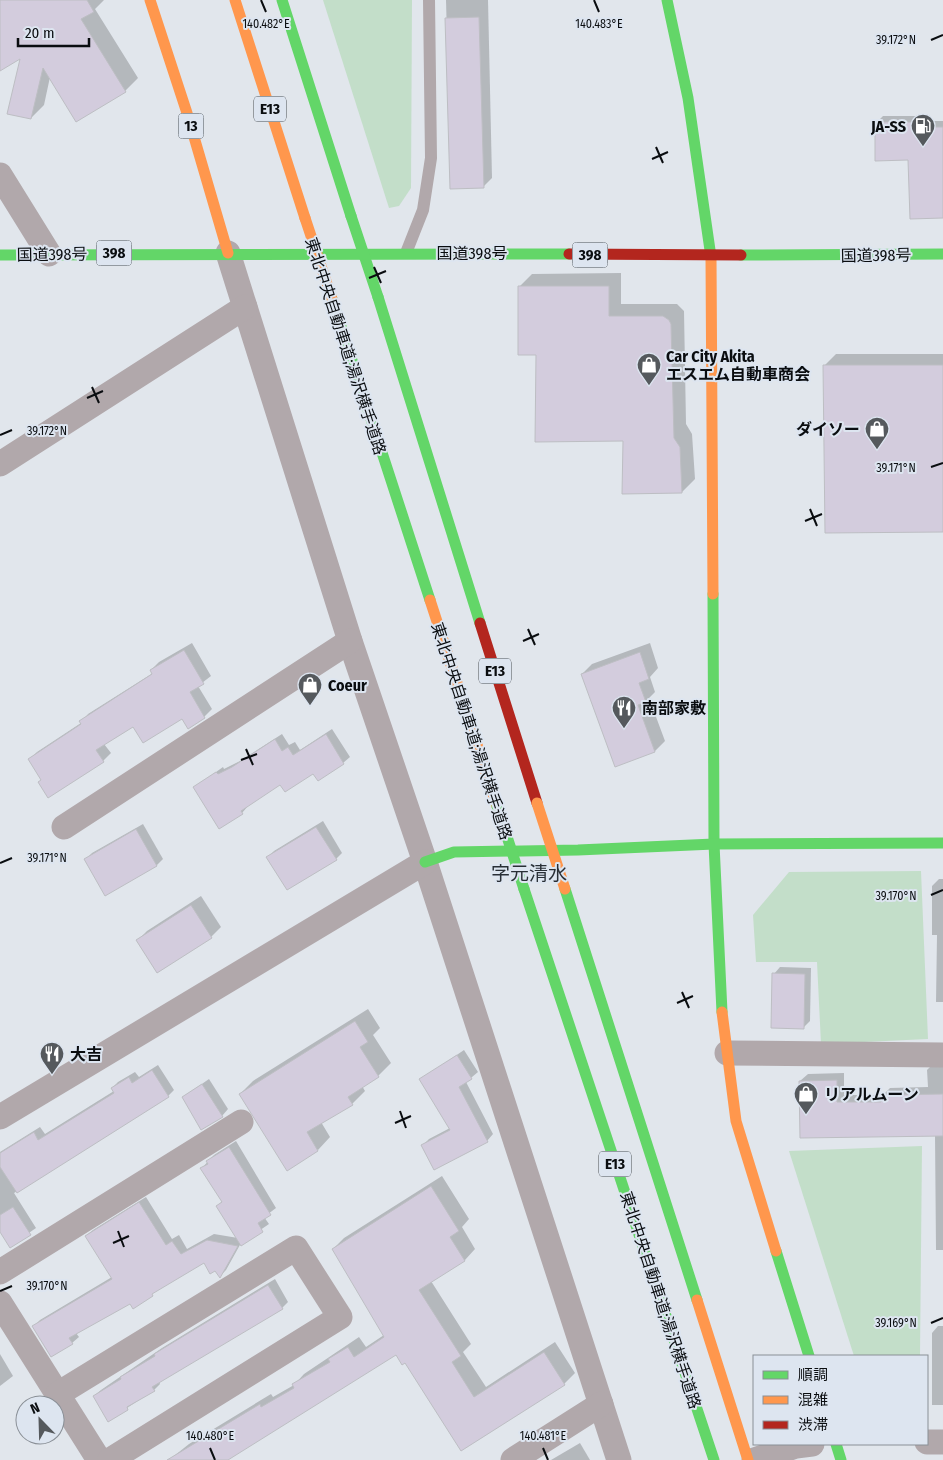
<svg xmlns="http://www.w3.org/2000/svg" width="943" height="1460" font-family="'Fira Sans Condensed','Noto Sans JP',sans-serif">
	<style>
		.green { fill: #c3dec9 }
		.shadow { fill: #0003 }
		.building { fill: #d3ccdd; stroke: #bdbec3 }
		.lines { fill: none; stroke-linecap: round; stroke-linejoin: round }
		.lane { stroke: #b1a8ab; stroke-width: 12 }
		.street { stroke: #b1a8ab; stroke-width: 25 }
		.fast { stroke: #63d668; stroke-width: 11 }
		.slow { stroke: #ff974d; stroke-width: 11 }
		.jam { stroke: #b3261e; stroke-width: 11 }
		.fast-bridge { stroke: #63d668; stroke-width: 11 }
		.slow-bridge { stroke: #ff974d; stroke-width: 11 }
		.ticks { fill: none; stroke: #0a0d10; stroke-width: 2 }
		.labels { text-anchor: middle; stroke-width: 4; stroke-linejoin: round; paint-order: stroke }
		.shield { fill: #dde5f0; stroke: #494e53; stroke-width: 1 }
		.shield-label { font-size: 15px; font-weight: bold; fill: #0a0d10 }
		.poi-label { font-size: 16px; font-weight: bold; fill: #0a0d10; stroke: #dde5f0; text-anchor: start }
		.street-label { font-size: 16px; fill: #0a0d10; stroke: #dde5f0 }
		.quarter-label { font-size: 19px; fill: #292f36; stroke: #dde5f0 }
		.ticks-label { font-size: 12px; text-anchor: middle; fill: #0a0d10; stroke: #dde5f0; stroke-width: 4; stroke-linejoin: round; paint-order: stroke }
	</style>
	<rect width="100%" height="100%" fill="#e1e6ec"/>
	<g class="green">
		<polygon points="323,0 412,0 411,188 399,206 389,208"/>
		<polygon points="921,871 928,1039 821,1044 817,962 756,962 753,915 789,872"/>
		<polygon points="922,1146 920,1356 854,1356 789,1151"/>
	</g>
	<g class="shadow">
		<polygon points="0,0 104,0 95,9 138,78 125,91 50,77 44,105 31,118 21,56 0,69"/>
		<polygon points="446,0 488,0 492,178 483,187 451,188"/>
		<polygon points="883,116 919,116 919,121 943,121 943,217 909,159 876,123"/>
		<polygon points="621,273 621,304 677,304 684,311 686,424 692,434 695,479 682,492 624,440 537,354 519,287 532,274"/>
		<polygon points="836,354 943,354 943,531 824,366"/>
		<polygon points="192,643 211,676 198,686 212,709 204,717 183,717 133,725 104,744 111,753 103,761 43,780 29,760 37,752 81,723 88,714 153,673 151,670 159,662"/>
		<polygon points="650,643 658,668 650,677 655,692 649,698 665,741 655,751 615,765 582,674 592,664"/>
		<polygon points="332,729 350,757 343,763 280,783 247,805 248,806 242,813 195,787 223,767 224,769 240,761 282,734 289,745 295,742 300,750"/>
		<polygon points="323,821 342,853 336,859 268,857 274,851"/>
		<polygon points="143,824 163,859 157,865 106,894 86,859 92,853"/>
		<polygon points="939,879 943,879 943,1002 936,1002 937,935 932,935 932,886"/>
		<polygon points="201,896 221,927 211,937 157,972 137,941 147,931"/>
		<polygon points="780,967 811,968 810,1021 804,1027 774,974"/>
		<polygon points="368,1009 380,1028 373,1035 391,1063 378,1076 362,1086 365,1091 352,1104 321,1122 330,1137 318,1150 240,1094 253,1081"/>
		<polygon points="464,1050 478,1072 466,1082 493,1134 487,1141 423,1145 429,1139 450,1128 420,1080"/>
		<polygon points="935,1062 943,1062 943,1250 936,1250 935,1135 801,1136 800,1081 808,1074 844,1073 844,1095 883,1095 890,1088 928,1087 927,1070"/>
		<polygon points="158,1065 174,1090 168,1096 14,1193 36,1228 10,1246 0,1230 0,1152 40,1127 45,1134 114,1091 112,1088 118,1082 135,1072 139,1077"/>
		<polygon points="209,1079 228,1109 222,1116 183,1097"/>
		<polygon points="236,1141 276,1208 264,1217 269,1224 241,1243 226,1270 220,1276 216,1269 204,1261 159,1288 133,1307 130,1302 76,1333 79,1337 72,1343 33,1327 40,1320 112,1277 86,1236 93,1230 146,1197 172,1239 179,1235 187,1249 214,1234 238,1238 218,1206 222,1201 202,1168 214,1155"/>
		<polygon points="442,1176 469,1219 462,1227 475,1249 465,1260 431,1281 471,1344 463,1352 486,1387 555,1342 575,1373 564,1384 462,1450 405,1361 396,1353 224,1460 169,1460 189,1444 271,1394 273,1397 294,1385 304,1374 359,1337 366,1347 384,1335 333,1249 344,1238"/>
		<polygon points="275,1279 288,1302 282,1308 159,1381 160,1384 154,1390 109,1420 94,1396 101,1390 162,1348"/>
		<polygon points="938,1326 943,1326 943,1405 932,1405 932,1333"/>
		<polygon points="0,1354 13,1376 0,1386"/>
		<polygon points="580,1443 590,1460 551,1460"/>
	</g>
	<g class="building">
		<polygon points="0,0 87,0 94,12 81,19 126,92 76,122 43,68 31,119 7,114 20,59 0,71"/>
		<polygon points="479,17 484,188 450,189 445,18"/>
		<polygon points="875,122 912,122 913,127 943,127 943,218 910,219 908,160 875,161"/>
		<polygon points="518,286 609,286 609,316 663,316 669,320 671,324 674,438 680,447 682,493 622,494 623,441 535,442 536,355 518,355"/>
		<polygon points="823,365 943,365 943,532 825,533"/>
		<polygon points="184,650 204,684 190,692 205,718 188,729 182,719 143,743 133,727 96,750 104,762 48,798 38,782 41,780 28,759 81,724 79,721 152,674 150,670"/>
		<polygon points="640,652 649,679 639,683 646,702 638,705 655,752 615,767 581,674"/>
		<polygon points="326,734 344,764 318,781 313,774 285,792 280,785 241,811 243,814 219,829 193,787 216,772 218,774 232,767 275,739 282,751 288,747 293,755"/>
		<polygon points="316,827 337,860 287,890 266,857"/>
		<polygon points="136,829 157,866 105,896 84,859"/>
		<polygon points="191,905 212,938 157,973 136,940"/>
		<polygon points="772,973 805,974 804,1029 771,1028"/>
		<polygon points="355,1021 368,1042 360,1047 379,1077 348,1097 353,1105 307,1132 318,1151 287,1171 239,1094"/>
		<polygon points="457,1055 472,1079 459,1087 488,1142 434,1170 421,1145 450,1130 419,1079"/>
		<polygon points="152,1070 169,1097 17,1193 0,1167 0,1153 34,1132 38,1140 114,1093 111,1088 129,1077 132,1083"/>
		<polygon points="837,1080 837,1102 881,1102 881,1095 943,1094 943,1136 800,1138 799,1081"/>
		<polygon points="202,1084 223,1117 201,1130 182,1097"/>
		<polygon points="229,1147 271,1215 258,1223 263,1232 241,1246 216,1206 222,1202 200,1168 208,1164 206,1161"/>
		<polygon points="431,1186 459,1231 450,1237 465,1261 419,1290 461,1356 452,1362 474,1397 544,1352 565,1385 461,1451 405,1363 402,1365 396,1355 228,1460 167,1460 260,1404 261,1407 294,1388 292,1384 330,1362 328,1359 348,1347 354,1357 384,1337 332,1249"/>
		<polygon points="139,1202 166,1245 172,1241 181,1254 207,1240 238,1246 220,1278 215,1271 210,1274 204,1263 152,1294 153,1296 133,1309 130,1304 69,1338 73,1344 51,1357 32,1326 112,1279 85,1236"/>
		<polygon points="13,1207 31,1235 10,1248 0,1232 0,1215"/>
		<polygon points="268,1285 283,1309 152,1387 155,1391 127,1407 128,1410 108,1422 93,1396 121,1379 120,1377 155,1356 154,1354"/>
	</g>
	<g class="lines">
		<polyline class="lane" points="406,253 423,210 431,158 429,0"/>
		<g class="street">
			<polyline points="0,175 49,254"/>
			<polyline points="228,253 350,641 425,862 619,1460"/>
			<polyline points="0,464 245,307"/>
			<polyline points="64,827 350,641"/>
			<polyline points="727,1053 943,1055"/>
			<polyline points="0,1117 425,862"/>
			<polyline points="0,1272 241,1122"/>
			<polyline points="0,1303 99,1460"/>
			<polyline points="58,1394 296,1248 340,1317 110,1460"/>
			<polyline points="927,1442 943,1442"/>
			<polyline points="513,1460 601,1404"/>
			<polyline points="754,1460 796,1446 812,1444"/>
		</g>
		<g class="fast">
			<polyline points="282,0 351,216"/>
			<polyline points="667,0 688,98 711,257"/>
			<polyline points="0,255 569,254"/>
			<polyline points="741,255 943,254"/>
			<polyline points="378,297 480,623"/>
			<polyline points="332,299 430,600"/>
			<polyline points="713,594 714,844 722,1012"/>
			<polyline points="425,862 454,852 578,850 714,844 943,843"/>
			<polyline points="524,889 714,1460"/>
			<polyline points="565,889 697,1300"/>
			<polyline points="776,1251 809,1356"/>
			<polyline points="836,1444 841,1460"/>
		</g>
		<g class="slow">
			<polyline points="150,0 187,113 228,253"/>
			<polyline points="235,0 305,218"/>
			<polyline points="711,257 713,594"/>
			<polyline points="430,600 497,806"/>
			<polyline points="722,1012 736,1121 776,1251"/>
			<polyline points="697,1300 748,1460"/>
		</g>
		<g class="jam">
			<polyline points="569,254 741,255"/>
			<polyline points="480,623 537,803"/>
		</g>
		<g class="fast-bridge">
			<polyline points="351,216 378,297"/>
			<polyline points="497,806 524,889"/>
		</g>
		<g class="slow-bridge">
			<polyline points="305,218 332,299"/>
			<polyline points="537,803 565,889"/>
		</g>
	</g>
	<path class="ticks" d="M261 0 266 12M594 0 599 12M931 40 943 35M656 147 663 163M652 159 668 152M374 267 381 283M369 278 386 271M92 387 99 403M87 398 103 391M0 435 12 430M931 467 943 463M810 509 817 526M805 521 822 514M528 629 535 645M523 641 539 634M246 749 253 765M241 760 257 754M0 863 12 858M931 895 943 890M682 992 689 1008M677 1003 693 996M400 1111 406 1128M395 1123 411 1116M118 1231 124 1247M113 1243 129 1236M0 1291 12 1286M931 1323 943 1318M210 1448 215 1460M543 1448 548 1460"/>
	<defs>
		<symbol id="fuel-pin" viewBox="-11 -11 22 30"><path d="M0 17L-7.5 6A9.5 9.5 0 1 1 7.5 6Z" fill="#55595d" stroke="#dde5f0"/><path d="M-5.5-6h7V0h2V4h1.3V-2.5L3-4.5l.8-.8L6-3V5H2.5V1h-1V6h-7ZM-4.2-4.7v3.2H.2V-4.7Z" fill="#fff"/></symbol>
		<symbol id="shop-pin" viewBox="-11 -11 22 30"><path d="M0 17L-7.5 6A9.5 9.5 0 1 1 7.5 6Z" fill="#55595d" stroke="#dde5f0"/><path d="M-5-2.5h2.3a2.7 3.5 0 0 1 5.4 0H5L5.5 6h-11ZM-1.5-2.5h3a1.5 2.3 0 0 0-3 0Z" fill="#fff"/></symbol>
		<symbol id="restaurant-pin" viewBox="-11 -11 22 30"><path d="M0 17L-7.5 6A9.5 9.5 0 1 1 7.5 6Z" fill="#55595d" stroke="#dde5f0"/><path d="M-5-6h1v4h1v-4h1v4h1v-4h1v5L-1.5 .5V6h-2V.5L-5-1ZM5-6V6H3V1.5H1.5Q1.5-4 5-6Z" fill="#fff"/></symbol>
	</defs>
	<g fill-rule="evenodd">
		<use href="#fuel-pin" x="909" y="112" width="28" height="38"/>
		<use href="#shop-pin" x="635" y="351" width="28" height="38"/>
		<use href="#shop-pin" x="863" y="415" width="28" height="38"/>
		<use href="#shop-pin" x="296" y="671" width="28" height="38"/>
		<use href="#restaurant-pin" x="610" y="694" width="28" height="38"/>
		<use href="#restaurant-pin" x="38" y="1040" width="28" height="38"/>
		<use href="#shop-pin" x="792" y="1080" width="28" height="38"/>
	</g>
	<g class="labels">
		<g class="shield">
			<rect x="254" y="96.5" width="32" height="25" rx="4"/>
			<rect x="178.5" y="113.5" width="25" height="25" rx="4"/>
			<rect x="96.5" y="240.5" width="35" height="25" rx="4"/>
			<rect x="572.5" y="242.5" width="35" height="25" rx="4"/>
			<rect x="479" y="658.5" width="32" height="25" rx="4"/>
			<rect x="599" y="1151.5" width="32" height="25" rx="4"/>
		</g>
		<g class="shield-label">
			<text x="270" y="114">E13</text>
			<text x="191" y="131">13</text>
			<text x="114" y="258">398</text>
			<text x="590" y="260">398</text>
			<text x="495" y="676">E13</text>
			<text x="615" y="1169">E13</text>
		</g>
		<g class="poi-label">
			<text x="906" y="132" text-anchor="end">JA-SS</text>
			<text x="666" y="362">Car City Akita<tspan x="666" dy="18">エスエム自動車商会</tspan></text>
			<text x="860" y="435" text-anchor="end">ダイソー</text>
			<text x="328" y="691">Coeur</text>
			<text x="642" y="714">南部家敷</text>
			<text x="70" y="1060">大吉</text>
			<text x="824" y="1100">リアルムーン</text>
		</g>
		<g class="street-label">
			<text x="472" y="259">国道398号</text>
			<text transform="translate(52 254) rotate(-1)" y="6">国道398号</text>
			<text transform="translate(876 255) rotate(-1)" y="6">国道398号</text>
			<text transform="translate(346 346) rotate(72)" y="6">東北中央自動車道;湯沢横手道路</text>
			<text transform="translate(472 731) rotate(72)" y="6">東北中央自動車道;湯沢横手道路</text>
			<text transform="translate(661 1300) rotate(72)" y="6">東北中央自動車道;湯沢横手道路</text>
		</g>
		<g class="quarter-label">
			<text x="529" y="880">字元清水</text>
		</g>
	</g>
	<g class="ticks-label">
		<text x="266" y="28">140.482°E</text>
		<text x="599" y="28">140.483°E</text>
		<text x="896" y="44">39.172°N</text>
		<text x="47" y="435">39.172°N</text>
		<text x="896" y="472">39.171°N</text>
		<text x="47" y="862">39.171°N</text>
		<text x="896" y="900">39.170°N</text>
		<text x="47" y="1290">39.170°N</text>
		<text x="896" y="1327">39.169°N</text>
		<text x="210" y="1440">140.480°E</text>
		<text x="543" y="1440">140.481°E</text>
	</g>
	<rect x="753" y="1355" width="175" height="90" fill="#dde5f0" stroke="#898f96"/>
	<rect x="763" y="1371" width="25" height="8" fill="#63d668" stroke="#898f96"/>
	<text x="798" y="1380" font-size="15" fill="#0a0d10">順調</text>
	<rect x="763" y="1396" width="25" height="8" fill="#ff974d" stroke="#898f96"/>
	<text x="798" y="1405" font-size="15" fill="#0a0d10">混雑</text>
	<rect x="763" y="1421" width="25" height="8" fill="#b3261e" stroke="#898f96"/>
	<text x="798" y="1430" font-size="15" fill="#0a0d10">渋滞</text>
	<g transform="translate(40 1420) rotate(337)"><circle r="24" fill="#dde5f0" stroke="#898f96"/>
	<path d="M0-4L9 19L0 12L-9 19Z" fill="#55595d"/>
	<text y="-8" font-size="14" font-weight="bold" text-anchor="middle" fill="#0a0d10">N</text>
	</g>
	<path d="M18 38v8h71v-8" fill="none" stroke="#0a0d10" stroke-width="2.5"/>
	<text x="25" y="38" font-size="15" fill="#0a0d10" stroke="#dde5f0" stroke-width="4" paint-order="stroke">20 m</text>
</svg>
